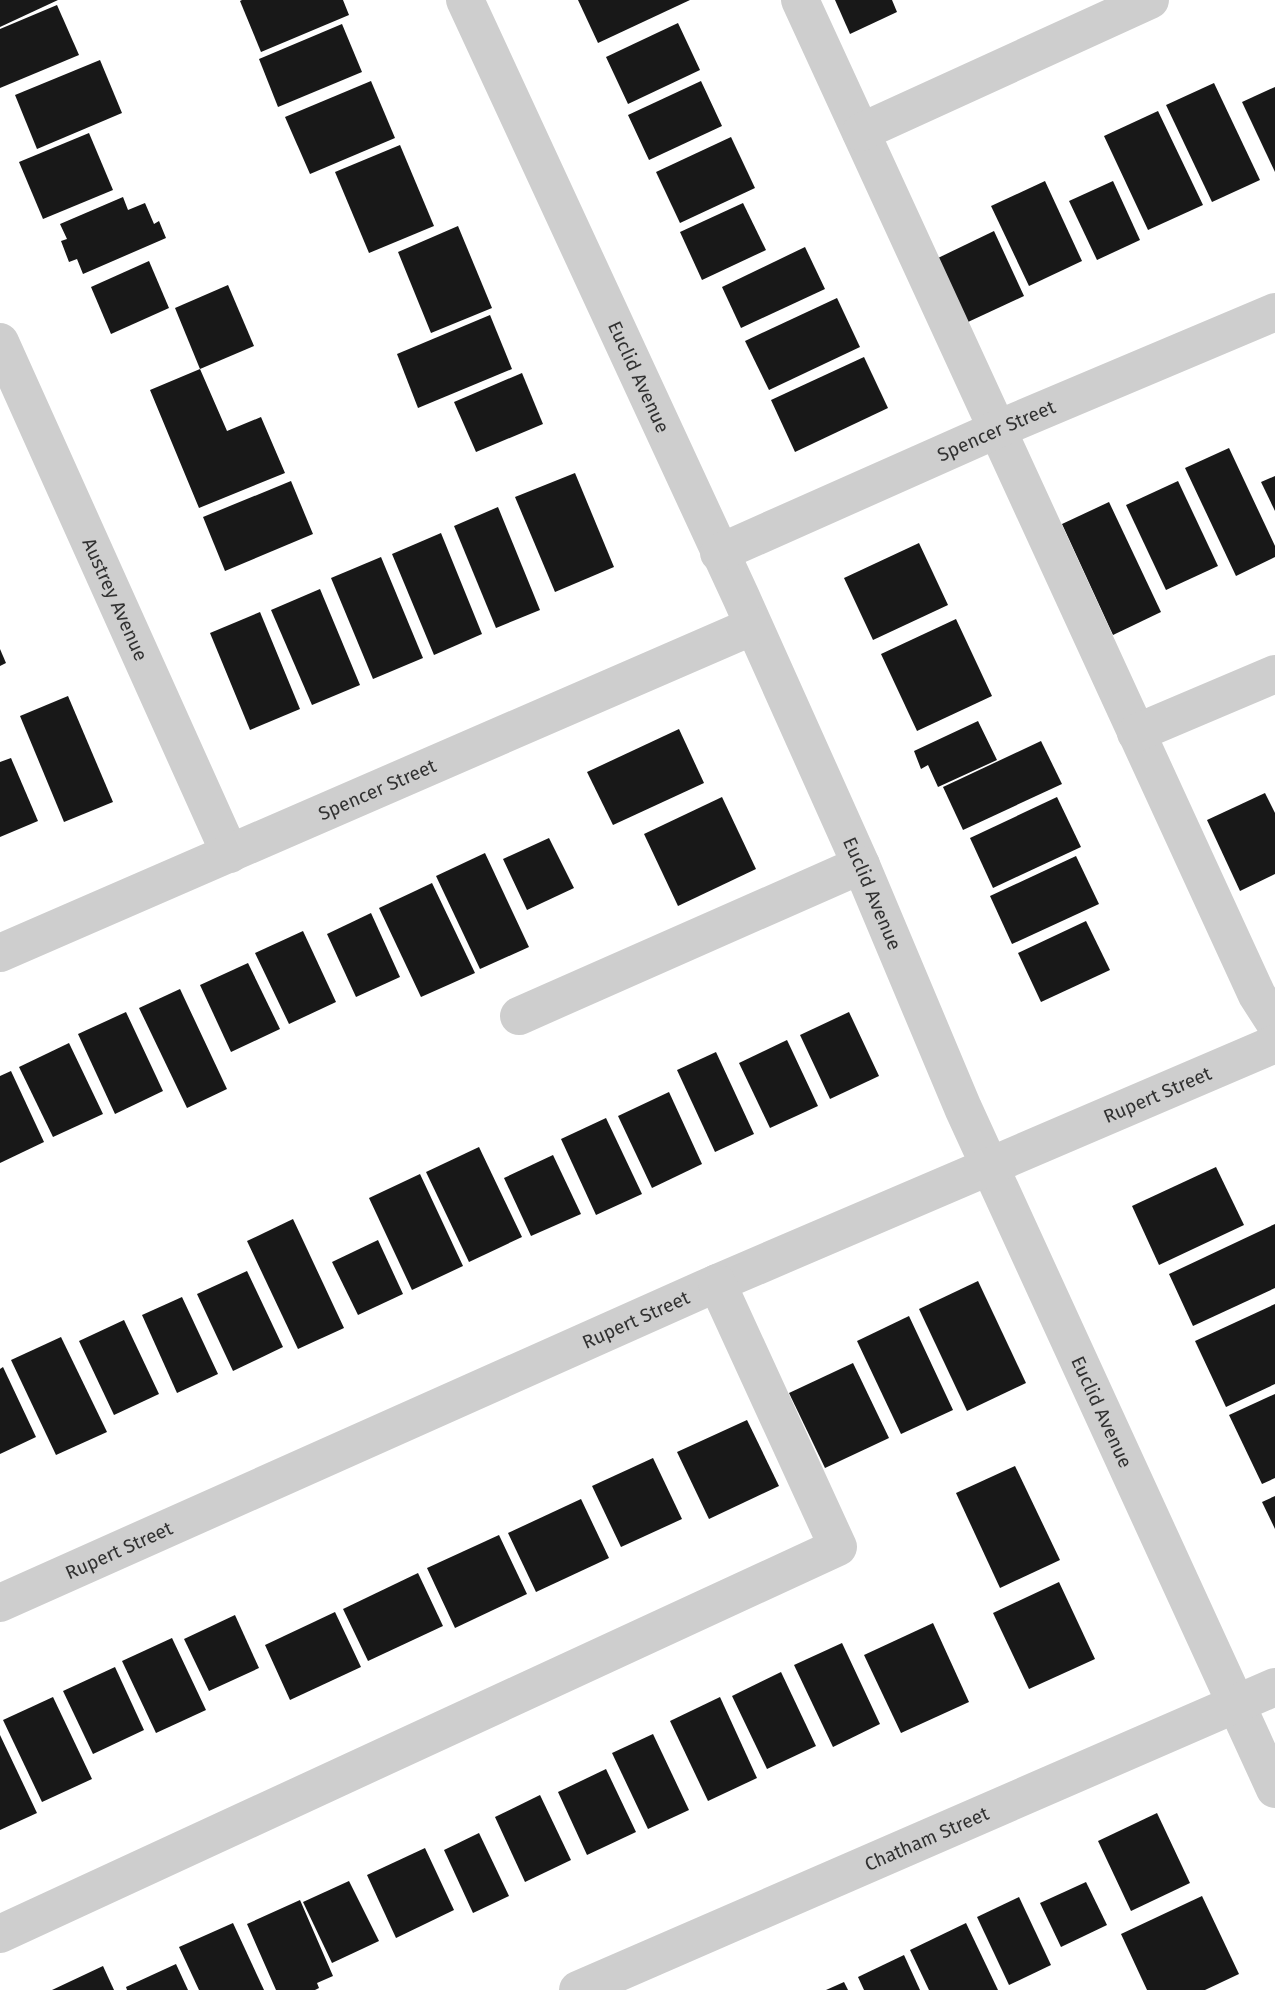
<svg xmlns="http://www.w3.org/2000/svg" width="1275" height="1990" font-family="'Fira Sans',sans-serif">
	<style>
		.building { fill: #181818 }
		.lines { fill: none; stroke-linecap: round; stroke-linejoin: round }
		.minor { stroke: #cecece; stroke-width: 38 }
		.labels { text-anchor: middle; stroke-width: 7; stroke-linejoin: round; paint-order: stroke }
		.street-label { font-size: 19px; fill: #313131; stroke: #fff }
	</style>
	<rect width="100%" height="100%" fill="#fff"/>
	<g class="building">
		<polygon points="0,0 58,0 0,27"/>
		<polygon points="242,0 343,0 349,15 261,52 240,1"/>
		<polygon points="578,0 690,0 598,43"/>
		<polygon points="835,0 892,0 897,12 850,34"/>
		<polygon points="57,5 79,55 0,88 0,29"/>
		<polygon points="678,23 700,70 628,104 606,57"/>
		<polygon points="342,24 362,72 278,107 259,59"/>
		<polygon points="100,60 122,113 37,149 15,95"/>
		<polygon points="371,81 395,138 310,174 285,117"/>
		<polygon points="701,81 722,126 649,160 628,115"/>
		<polygon points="1214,83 1260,180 1212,202 1166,105"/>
		<polygon points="1275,87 1275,172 1242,102"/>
		<polygon points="1158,111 1203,205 1148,230 1104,136"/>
		<polygon points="89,133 113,190 43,219 19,162"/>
		<polygon points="731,137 755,188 680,223 656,172"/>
		<polygon points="400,145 434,226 369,253 335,172"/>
		<polygon points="1045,181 1082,261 1029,286 991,206"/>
		<polygon points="1113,181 1140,240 1097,260 1069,201"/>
		<polygon points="123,197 128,210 145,203 154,224 159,221 166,238 83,274 77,259 69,262 61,241 67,239 60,224"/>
		<polygon points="743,203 766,250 702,280 680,232"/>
		<polygon points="458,226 492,308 431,333 398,252"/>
		<polygon points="994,231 1024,296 968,322 938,258"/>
		<polygon points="805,247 825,289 741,328 722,287"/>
		<polygon points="149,261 169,308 111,334 91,287"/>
		<polygon points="228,285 254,346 200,369 175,308"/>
		<polygon points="837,298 860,347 769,390 745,341"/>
		<polygon points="490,315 512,369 418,408 397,354"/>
		<polygon points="864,357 888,408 795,452 771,400"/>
		<polygon points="200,369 227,431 261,417 285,473 199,508 150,390"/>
		<polygon points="522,373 543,424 476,452 454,402"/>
		<polygon points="1229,448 1275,546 1275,557 1236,576 1185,468"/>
		<polygon points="575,473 614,567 555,592 515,497"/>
		<polygon points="1275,476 1275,511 1261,482"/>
		<polygon points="291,481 313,534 225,571 203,517"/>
		<polygon points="1178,481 1218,566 1166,590 1126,505"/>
		<polygon points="1109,502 1161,612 1113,635 1062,524"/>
		<polygon points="498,507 540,610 496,628 454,526"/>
		<polygon points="441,533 482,634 434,655 392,554"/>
		<polygon points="919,543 948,605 873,640 844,578"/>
		<polygon points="381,557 423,658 373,679 331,578"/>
		<polygon points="320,589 360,685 312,705 271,610"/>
		<polygon points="260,612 300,709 250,730 210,633"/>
		<polygon points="956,619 992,696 917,731 881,654"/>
		<polygon points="0,649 6,663 0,666"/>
		<polygon points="68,696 113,802 64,822 20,716"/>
		<polygon points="978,721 997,760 938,787 928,765 921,769 914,751"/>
		<polygon points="679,729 704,783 613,825 587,772"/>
		<polygon points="1041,741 1062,784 963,830 943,787"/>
		<polygon points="11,758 38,821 0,837 0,762"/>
		<polygon points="1265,793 1275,813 1275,874 1240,891 1207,820"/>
		<polygon points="722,797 756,869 678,906 644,834"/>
		<polygon points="1057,797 1081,847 993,888 970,838"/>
		<polygon points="549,838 574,888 527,910 503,859"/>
		<polygon points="485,853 529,947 480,969 436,876"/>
		<polygon points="1076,856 1099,904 1012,944 990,896"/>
		<polygon points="432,883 475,973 421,997 379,908"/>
		<polygon points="371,913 400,977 356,997 327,934"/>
		<polygon points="1086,921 1110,970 1041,1002 1018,953"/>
		<polygon points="303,931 336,1002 289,1024 255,953"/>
		<polygon points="248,963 280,1029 231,1052 200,985"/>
		<polygon points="180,989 227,1089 187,1108 139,1008"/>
		<polygon points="126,1012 163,1091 115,1114 78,1034"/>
		<polygon points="849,1012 879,1076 830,1099 800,1035"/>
		<polygon points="787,1040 818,1106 770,1128 739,1063"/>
		<polygon points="69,1043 103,1114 53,1137 19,1067"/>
		<polygon points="716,1052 754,1134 715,1152 677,1070"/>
		<polygon points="11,1071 44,1142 0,1163 0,1076"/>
		<polygon points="669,1092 702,1164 652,1188 618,1116"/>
		<polygon points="606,1118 642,1194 596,1215 561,1139"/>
		<polygon points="479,1147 522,1237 469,1262 426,1172"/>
		<polygon points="553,1155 581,1214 531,1236 504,1178"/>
		<polygon points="1216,1167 1244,1225 1159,1265 1132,1206"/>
		<polygon points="420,1174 463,1266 412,1290 369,1198"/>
		<polygon points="293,1219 344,1328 298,1349 247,1241"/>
		<polygon points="1275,1224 1275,1288 1193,1326 1169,1274"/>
		<polygon points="378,1240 403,1294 358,1315 332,1262"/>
		<polygon points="247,1271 283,1347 233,1371 197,1294"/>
		<polygon points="978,1281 1026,1383 967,1411 919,1309"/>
		<polygon points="182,1297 218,1374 177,1393 142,1315"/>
		<polygon points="1275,1304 1275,1384 1226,1407 1195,1341"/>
		<polygon points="909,1316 953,1410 901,1434 857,1341"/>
		<polygon points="124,1320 159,1394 114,1415 79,1341"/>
		<polygon points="61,1337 107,1432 56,1455 11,1360"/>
		<polygon points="853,1363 889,1438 825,1468 789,1393"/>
		<polygon points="3,1367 36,1437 0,1454 0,1369"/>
		<polygon points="1275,1394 1275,1478 1262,1484 1229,1415"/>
		<polygon points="747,1420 779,1486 709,1519 677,1452"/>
		<polygon points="653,1458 682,1519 621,1547 592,1486"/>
		<polygon points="1015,1466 1060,1560 1000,1588 956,1493"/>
		<polygon points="1275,1496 1275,1529 1262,1502"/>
		<polygon points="581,1499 609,1558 536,1592 508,1533"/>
		<polygon points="499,1535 527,1594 455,1628 427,1568"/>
		<polygon points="418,1573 443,1626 368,1661 343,1609"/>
		<polygon points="1059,1582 1095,1659 1029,1689 993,1613"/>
		<polygon points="335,1612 361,1667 290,1700 265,1645"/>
		<polygon points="235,1615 259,1668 209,1691 184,1639"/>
		<polygon points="933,1623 969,1702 901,1733 864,1655"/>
		<polygon points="172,1638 206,1710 156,1733 122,1661"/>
		<polygon points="842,1643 880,1724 833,1747 794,1665"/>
		<polygon points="115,1667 144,1730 93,1754 63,1691"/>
		<polygon points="781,1672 816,1746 767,1769 732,1696"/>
		<polygon points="53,1697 92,1779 42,1802 3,1720"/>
		<polygon points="720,1697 757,1778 708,1801 670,1721"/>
		<polygon points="653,1734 689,1810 648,1829 612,1753"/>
		<polygon points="0,1735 37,1813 0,1830"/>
		<polygon points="606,1769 636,1832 587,1855 558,1792"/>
		<polygon points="540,1795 571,1860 525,1882 495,1817"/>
		<polygon points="1157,1813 1190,1883 1131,1911 1098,1841"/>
		<polygon points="479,1833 509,1896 473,1913 444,1850"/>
		<polygon points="425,1848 454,1910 396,1938 367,1875"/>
		<polygon points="349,1881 379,1941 332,1963 303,1902"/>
		<polygon points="1086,1882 1107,1925 1061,1947 1040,1903"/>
		<polygon points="1202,1896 1239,1974 1205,1990 1147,1990 1121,1934"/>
		<polygon points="1019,1897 1051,1965 1009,1985 977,1917"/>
		<polygon points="300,1900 333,1976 317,1983 319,1988 315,1990 276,1990 247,1924"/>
		<polygon points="233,1923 264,1990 199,1990 179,1947"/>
		<polygon points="966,1923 998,1990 929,1990 910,1950"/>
		<polygon points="904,1955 920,1990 864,1990 858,1977"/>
		<polygon points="176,1964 188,1990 127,1990 126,1987"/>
		<polygon points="103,1966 114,1990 52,1990"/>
		<polygon points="844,1982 848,1990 826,1990"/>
	</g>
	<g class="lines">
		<g class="minor">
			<path id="s1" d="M465 0 741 597 861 865 963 1108 1275 1789"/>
			<polyline points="800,0 1257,995 1275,1023"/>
			<polyline points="861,132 1150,0"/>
			<path id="s2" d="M0 342 230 854"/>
			<path id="s3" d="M719 553 998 429 1275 312"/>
			<polyline points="1136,733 1275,674"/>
			<path id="s4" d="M0 953 753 626"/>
			<polyline points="519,1016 861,865"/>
			<path id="s5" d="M0 1603 717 1283 1275 1044"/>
			<polyline points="0,1934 838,1547 717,1283"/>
			<path id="s6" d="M578 1990 1275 1687"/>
		</g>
	</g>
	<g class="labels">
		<g class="street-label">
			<text dy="7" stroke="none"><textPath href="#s1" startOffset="415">Euclid Avenue</textPath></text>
			<text dy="7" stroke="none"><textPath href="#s3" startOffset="303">Spencer Street</textPath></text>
			<text dy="7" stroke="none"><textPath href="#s2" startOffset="282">Austrey Avenue</textPath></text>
			<text dy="7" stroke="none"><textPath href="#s4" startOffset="411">Spencer Street</textPath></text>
			<text dy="7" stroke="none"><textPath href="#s1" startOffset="982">Euclid Avenue</textPath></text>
			<text dy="7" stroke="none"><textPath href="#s5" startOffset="1264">Rupert Street</textPath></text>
			<text dy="7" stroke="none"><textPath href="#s5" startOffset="696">Rupert Street</textPath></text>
			<text dy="7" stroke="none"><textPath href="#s1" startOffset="1549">Euclid Avenue</textPath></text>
			<text dy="7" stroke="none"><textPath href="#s5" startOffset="130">Rupert Street</textPath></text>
			<text dy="7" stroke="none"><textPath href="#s6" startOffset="380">Chatham Street</textPath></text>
		</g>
	</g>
</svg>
